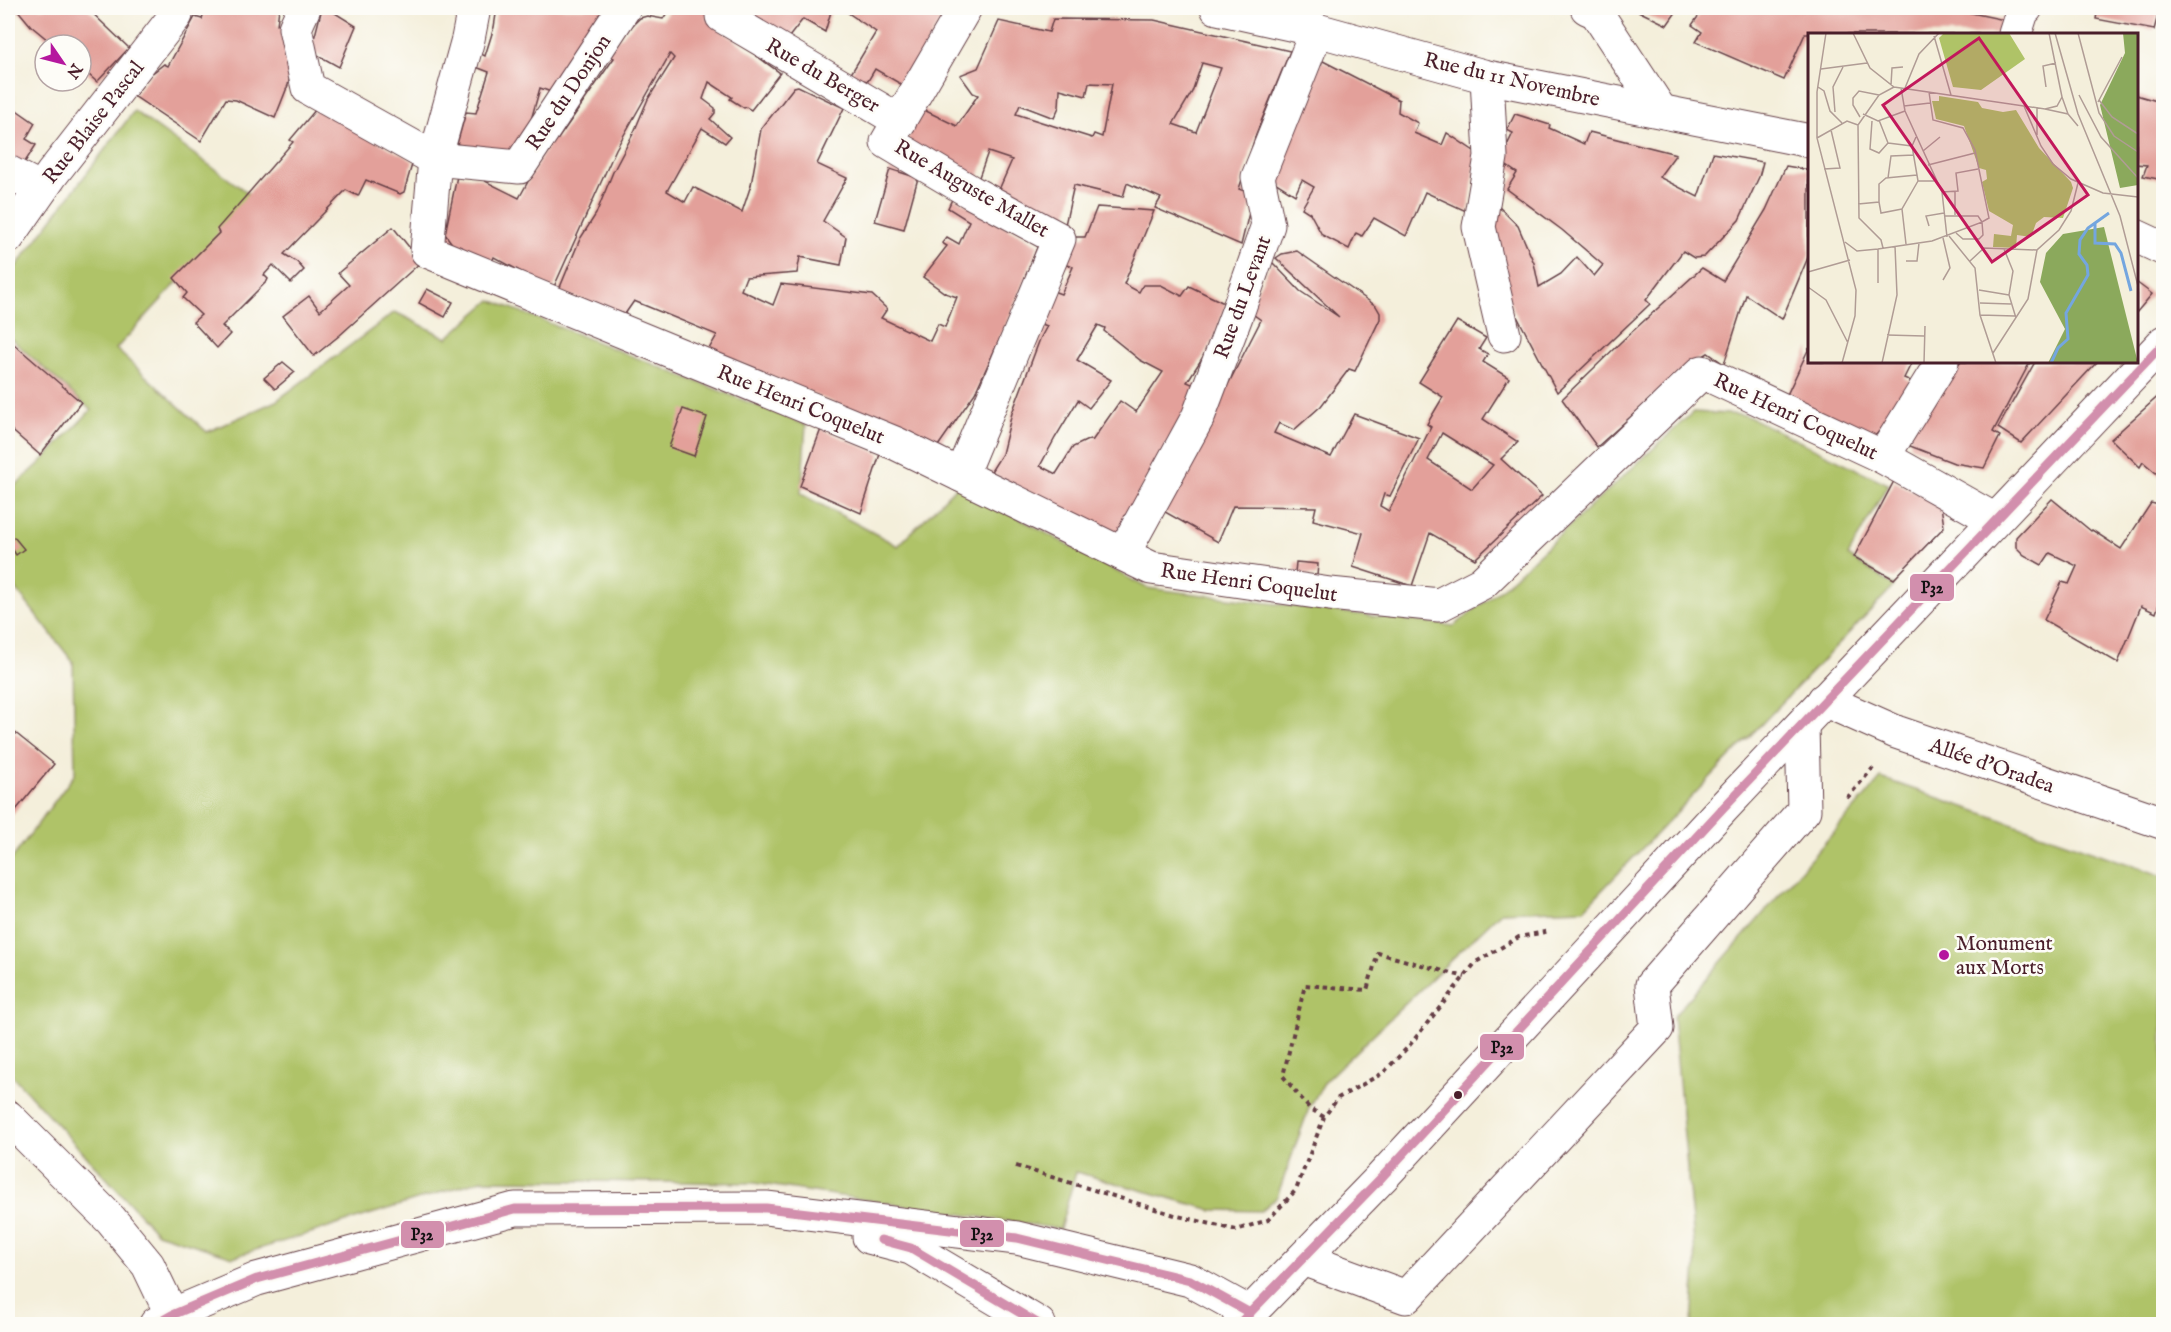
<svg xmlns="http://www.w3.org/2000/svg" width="2171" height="1332" font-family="'IM FELL English',serif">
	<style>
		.green { fill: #afc367; stroke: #7c7149; stroke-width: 1.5 }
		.building { fill: #e3a09a; fill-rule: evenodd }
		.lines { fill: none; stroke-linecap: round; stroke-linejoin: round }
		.minor-casing { stroke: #643e45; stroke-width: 35 }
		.path { stroke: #643e45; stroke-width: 4; stroke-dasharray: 4.5 4.5; stroke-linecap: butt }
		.minor { stroke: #fff; stroke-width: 33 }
		.bus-1-casing { stroke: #fdfcf7; stroke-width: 14 }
		.bus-1 { stroke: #d28fad; stroke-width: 9 }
		.poi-dot { fill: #b5179e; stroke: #fdfcf7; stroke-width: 2 }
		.bus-dot { fill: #4a1f2b; stroke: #fdfcf7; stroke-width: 2 }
		.labels { text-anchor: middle; stroke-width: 5; stroke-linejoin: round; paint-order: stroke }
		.street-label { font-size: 21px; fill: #4a1f2b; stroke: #fdfcf7 }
		.poi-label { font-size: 21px; fill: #4a1f2b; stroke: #fdfcf7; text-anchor: start }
		.inset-river { fill: none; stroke: #74a6df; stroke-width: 3 }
		.inset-road { fill: none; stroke: #b09c95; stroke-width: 1.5 }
		.view { fill: #c2185b; fill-opacity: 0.15; stroke: #c2185b; stroke-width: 3 }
		.inset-edge { fill: none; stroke: #4a1f2b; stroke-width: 3 }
		.line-badge { stroke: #fdfcf7; stroke-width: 2 }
		.pale-badge-label { font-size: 16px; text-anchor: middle; font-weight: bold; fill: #111 }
	</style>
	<rect width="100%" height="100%" fill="#fdfcf7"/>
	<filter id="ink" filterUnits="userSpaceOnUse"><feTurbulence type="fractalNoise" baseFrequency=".0167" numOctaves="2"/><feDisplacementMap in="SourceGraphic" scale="12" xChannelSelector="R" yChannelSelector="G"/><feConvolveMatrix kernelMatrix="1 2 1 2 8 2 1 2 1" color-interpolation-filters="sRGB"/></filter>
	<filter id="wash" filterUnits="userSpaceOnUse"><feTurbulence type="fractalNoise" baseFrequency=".008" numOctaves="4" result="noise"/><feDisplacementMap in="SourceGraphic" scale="24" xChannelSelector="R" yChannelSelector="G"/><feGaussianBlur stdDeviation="1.35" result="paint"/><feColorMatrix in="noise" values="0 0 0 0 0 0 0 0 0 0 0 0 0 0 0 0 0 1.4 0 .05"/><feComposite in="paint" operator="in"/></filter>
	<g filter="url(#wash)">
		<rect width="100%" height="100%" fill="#f4efdb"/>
		<g class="green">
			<polygon points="134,111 255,198 116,349 207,432 276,401 395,312 447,338 491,300 806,425 801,494 898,546 958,485 1147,588 1454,626 1501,589 1693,412 1745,415 1888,484 1848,556 1894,586 1584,909 1501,912 1325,1081 1309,1108 1277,1197 1261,1211 1212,1210 1076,1172 1060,1229 754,1183 481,1180 233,1257 157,1233 8,1071 8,864 75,774 73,662 8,579 8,492 39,464 91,410 8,336 8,277"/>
			<polygon points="1881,778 2163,876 2163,1324 1692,1324 1696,1264 1673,1017"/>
		</g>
		<g id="blocks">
			<g class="building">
				<polygon points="16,8 87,8 129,48 97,82 81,68 81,45 54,45 31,26"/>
				<polygon points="205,8 279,8 277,25 286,27 292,67 288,85 275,118 236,100 226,99 201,141 134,96 150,75 164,64 168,66 195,17 202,19"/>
				<polygon points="322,8 327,8 356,26 339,67 314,53 313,43"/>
				<polygon points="497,8 609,8 554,93 540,88 529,127 514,156 457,144 466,112 476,113 489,72 476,67 481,54 485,56 494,27"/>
				<polygon points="670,8 714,8 706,19 780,73 751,110 746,107 744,108 730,99 732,97 709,82 703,99 715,108 715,113 710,119 730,137 725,143 702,128 667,191 685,202 693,187 742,212 751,185 761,129 794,87 798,86 844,108 817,164 847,178 823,221 846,237 841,265 800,257 797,273 746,277 741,290 773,305 781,284 872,295 887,309 881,318 930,341 938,324 945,327 957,297 945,293 923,277 947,246 942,243 947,237 959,244 969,221 948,208 953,197 1038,245 1010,316 975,393 938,446 752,369 709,349 717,335 634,301 625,314 558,292 580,239 596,214 613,172 634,132 648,99 674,58 670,54 616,149 553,289 494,257 488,270 461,256 445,234 457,176 479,178 519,198 553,136 558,139 614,58 604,53 640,18 647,16 663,19"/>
				<polygon points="737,8 832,8 825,32 803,19 782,46"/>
				<polygon points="841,8 930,8 942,17 904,86 875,69 868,81 849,77 876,32"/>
				<polygon points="1632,8 1679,8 1667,25"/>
				<polygon points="1704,8 1948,8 2005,20 2001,34 1805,34 1784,80 1696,42 1702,32 1692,25"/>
				<polygon points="2098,8 2160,8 2154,30 2096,19"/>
				<path d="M1053 19 1154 20 1290 51 1256 134 1239 189 1247 192 1252 201 1241 245 1155 208 1161 198 1127 183 1123 197 1074 185 1065 225 998 192 1012 160 988 152 978 180 907 141 920 108 957 126 978 95 973 93 960 75 978 68 999 21 1049 32ZM1202 63 1221 68 1196 132 1173 124 1192 92ZM1089 83 1112 84 1102 137 1094 134 1092 138 1016 114 1020 105 1054 118 1059 107 1060 89 1086 96Z"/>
				<polygon points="1321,60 1399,100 1398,112 1418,123 1414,133 1442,145 1447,133 1477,153 1468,212 1425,192 1406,236 1374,218 1362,236 1356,233 1349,249 1322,235 1310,213 1302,208 1314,187 1302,180 1295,195 1273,181"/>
				<polygon points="2163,79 2163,180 2143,176 2147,165 2136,164 2136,95 2157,101"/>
				<polygon points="8,104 35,123 26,139 36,145 23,165 8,164"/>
				<polygon points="317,108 413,161 404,192 400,194 366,180 358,196 346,190 284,254 297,262 304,270 291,283 273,265 264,275 268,279 267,281 222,326 230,334 217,348 193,322 201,315 183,298 187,293 174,278 219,233 217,229 293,142 290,140"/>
				<polygon points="1515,114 1550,125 1549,128 1584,144 1589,132 1676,154 1659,177 1698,197 1713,153 1763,162 1759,177 1739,220 1704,257 1694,258 1683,251 1646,300 1650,304 1557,392 1509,301 1490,234 1498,206 1518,226 1534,263 1539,287 1561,274 1577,257 1594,276 1603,265 1562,230 1507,189 1517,173 1501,162 1503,154 1513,133 1507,130"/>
				<polygon points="1786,166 1809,170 1809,255 1782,319 1746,295 1724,364 1708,353 1687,366 1597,447 1562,399 1623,340 1702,268 1723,281 1766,210"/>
				<polygon points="890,169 918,178 904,229 875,221"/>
				<path d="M1097 207 1154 211 1124 284 1139 292 1143 285H1161L1182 296 1189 286 1226 304 1213 341 1187 382 1199 387 1116 536 990 473 1002 454 1012 413 1040 339 1047 326 1039 323 1053 291 1061 294 1073 267 1063 264 1075 237H1085ZM1098 325 1105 328 1104 331 1140 360 1163 372 1136 412 1120 401 1092 441 1090 439 1073 447 1056 474 1040 466 1055 438 1078 400 1089 408 1111 380 1077 360Z"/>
				<polygon points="393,227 421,262 340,335 314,356 283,316 309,296 320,311 349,285 338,273"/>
				<path d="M1297 251 1376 306 1380 313V319L1355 371 1349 369 1321 406 1294 430 1279 423 1274 433 1331 457 1354 414 1419 438 1390 496 1384 494 1380 506 1387 510 1389 511 1431 427 1427 424 1443 397 1419 382 1457 321 1486 338 1479 349 1488 354 1483 362 1509 378 1483 419 1518 442 1501 459 1542 496 1475 559 1430 533 1412 586 1353 567 1363 533 1313 520 1316 507 1233 506 1218 542 1158 508 1216 408 1261 320 1247 310 1272 262 1300 291 1339 317 1276 258 1282 254ZM1442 433 1493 465 1472 489 1428 460Z"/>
				<polygon points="2136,282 2152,294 2136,313"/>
				<polygon points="427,289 453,302 445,317 419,303"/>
				<polygon points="8,339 81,402 40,455 8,427"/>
				<polygon points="1809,348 1809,362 1912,362 1904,378 1911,381 1892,415 1872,440 1786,397"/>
				<polygon points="283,362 295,372 275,389 264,378"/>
				<polygon points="1960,362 2030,362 1993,432 2000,436 1984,468 1954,463 1910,446 1910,430 1931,399"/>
				<polygon points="2035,362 2097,362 2021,443 1998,428"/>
				<polygon points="2163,392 2163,479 2143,462 2140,467 2111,439"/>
				<polygon points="683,409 707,417 694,456 669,447"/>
				<polygon points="821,429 880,454 861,513 800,486"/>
				<polygon points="1894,481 1941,506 1944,527 1894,579 1854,557"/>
				<polygon points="2163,491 2163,592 2156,613 2141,606 2118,663 2044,620 2062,582 2069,584 2077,566 2050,553 2042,565 2024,555 2016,547 2016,537 2052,499 2091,531 2092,530 2121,549 2151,503 2159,505"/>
				<polygon points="14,537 24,549 16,555 8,542"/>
				<polygon points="1296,562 1318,564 1317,576 1295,573"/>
				<polygon points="8,727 54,764 11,816 8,814"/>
			</g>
		</g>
	</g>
	<g filter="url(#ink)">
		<use href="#blocks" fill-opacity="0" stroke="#643e45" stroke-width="1.5"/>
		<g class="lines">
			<defs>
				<g id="minor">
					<polyline points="304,8 295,28 308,88 435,159 468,39 474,8"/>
					<polyline points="624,8 519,167 435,159 427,251 897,444 1151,568 1330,594 1439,605 1482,583 1702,372 1883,457 1995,520"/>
					<polyline points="722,8 722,16 900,121"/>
					<polyline points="1217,8 1317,30 1487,77 1810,141"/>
					<polyline points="1587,8 1596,12 1661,111"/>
					<polyline points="2015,34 2023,9 2026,8"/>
					<polyline points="1487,77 1491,157 1479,227 1504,335"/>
					<polyline points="8,172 41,189"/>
					<polyline points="2136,236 2164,249"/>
					<polyline points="8,237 52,174 176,15 175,8"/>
					<polyline points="1883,457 1942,362"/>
					<polyline points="961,475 1059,239 971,192 887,142 965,8"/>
					<polyline points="1123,554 1198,417 1238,311 1268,225 1258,177 1317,30"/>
					<polyline points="1824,700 1896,732 2164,823"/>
					<polyline points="8,1117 111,1220 148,1265 172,1315"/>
					<polyline points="869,1237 911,1248 1039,1324"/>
					<polyline points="1303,1259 1406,1297 1657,1028 1652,985 1804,810 1802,725"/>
					<polyline points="156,1324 172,1315 257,1279 515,1209 766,1208 1017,1238 1190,1280 1250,1313"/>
					<polyline points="1239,1324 1382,1177 1723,808 2164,342"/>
				</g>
			</defs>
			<use href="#minor" class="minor-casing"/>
			<g class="path">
				<polyline points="1847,798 1873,768"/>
				<polyline points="1324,1117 1309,1108 1283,1076 1305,985 1367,990 1378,953 1465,977"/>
				<polyline points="1016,1166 1178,1216 1236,1230 1268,1220 1296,1190 1324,1117 1338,1098 1383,1073 1409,1046 1476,962 1519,937 1550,931"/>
			</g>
			<use href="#minor" class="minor"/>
			<defs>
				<g id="bus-1">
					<polyline points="881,1240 911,1248 1039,1324"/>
					<polyline points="156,1324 172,1315 257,1279 515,1209 766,1208 1017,1238 1190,1280 1250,1313"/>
					<polyline points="1239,1324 1382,1177 1723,808 2164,343"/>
				</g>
			</defs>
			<use href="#bus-1" class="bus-1-casing"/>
			<use href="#bus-1" class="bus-1"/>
		</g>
	</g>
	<circle class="poi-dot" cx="1944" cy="955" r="6"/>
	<circle class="bus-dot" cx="1458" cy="1095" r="5"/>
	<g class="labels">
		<g class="street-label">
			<text transform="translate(823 75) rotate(30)" y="7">Rue du Berger</text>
			<text transform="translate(1512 79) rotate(13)" y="7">Rue du 11 Novembre</text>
			<text transform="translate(568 92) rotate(-56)" y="7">Rue du Donjon</text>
			<text transform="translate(93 122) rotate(-52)" y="7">Rue Blaise Pascal</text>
			<text transform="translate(972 188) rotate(30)" y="7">Rue Auguste Mallet</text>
			<text transform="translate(1242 297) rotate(-70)" y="7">Rue du Levant</text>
			<text transform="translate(801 404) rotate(22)" y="7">Rue Henri Coquelut</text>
			<text transform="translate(1796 416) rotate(25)" y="7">Rue Henri Coquelut</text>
			<text transform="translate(1249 582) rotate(8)" y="7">Rue Henri Coquelut</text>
			<text transform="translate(1992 765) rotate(19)" y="7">Allée d'Oradea</text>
		</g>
		<g class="poi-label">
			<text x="1956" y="950">Monument<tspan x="1956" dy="24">aux Morts</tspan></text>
		</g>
	</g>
	<g transform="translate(1808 33)">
		<rect width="330" height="330" fill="#f4efdb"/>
		<path d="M136 0H201L217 26 173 57 145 54 131 5ZM131 63 170 69 174 75 195 79 208 77 231 115 263 149 265 155 255 185 236 184 228 190 223 204 209 202 208 215 185 214 186 201 203 203 205 192 181 178 174 149 179 146 178 137 171 135 156 93 128 86 124 68H131Z" fill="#afc367"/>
		<path d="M315 0H330V152L312 155 292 72 317 20ZM296 194 330 330H240L257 296 232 249 238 220 255 201Z" fill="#8ba95c"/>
		<path class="inset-river" d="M287 191V210L307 211 313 220 323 258M243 330 250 315 260 306 258 280 280 242 279 232 271 221 272 207 280 195 301 180"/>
		<path class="inset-road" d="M18 0 9 59V105L48 257 47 283 34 330M45 0 62 35 86 54 237 76 249 73 254 64 241 0M247 0 270 81 312 183 330 253M270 0 291 80 306 103 330 119M126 3 143 62M13 36 59 30M83 52 84 35 95 34M10 54 16 58 22 78 34 90M238 54 235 33 248 30M93 55 97 78 134 159 139 204M97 55 111 21 131 0M121 59 125 87 155 95 167 117 181 185 174 189 170 183H137M271 62 293 104 330 145M254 64 260 81M291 67 304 84 330 101M290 69 314 24M96 73 122 70M216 73 233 113 245 131 263 146 295 160 330 164M237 76 260 81 270 93M27 79 25 54 35 34M55 81 70 88 97 78M52 84 45 72V65L51 58 71 62M71 87 80 110M64 88 62 116 71 120 80 110M229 102V74M108 104 104 113 110 148H126M9 105 39 88 50 92M80 110 104 113M115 118 132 104M120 132 167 120M16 136 32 135 23 97M80 145 83 123 106 122M134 159 150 158 148 140 170 136M71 169 73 180 94 176M50 171 71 169V151L78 145 109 142M147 182V158M121 193 118 183 136 180M141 203 167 235 172 282 188 330M37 209 49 218 70 216 124 208 174 189 175 202 171 206H155L148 200M98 211 94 176 110 148M75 215 73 207 51 185 50 92 71 62 86 54M196 216 205 238 201 262 208 285M98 228H109L111 210M162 228 176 215 229 217M0 239 42 227M135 247 142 235 135 205M70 250V216M0 254 18 267 40 310M171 257 201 262M172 270 203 271M172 282 207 283M79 302 116 303M185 320 220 266 229 217 251 197 263 178 270 150M74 330 89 262 87 213M116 330 117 293"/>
		<path class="view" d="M171 5 280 162 184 229 75 72Z"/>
		<rect width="330" height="330" class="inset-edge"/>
	</g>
	<g class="line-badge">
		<rect x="1909" y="573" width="46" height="29" rx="6" fill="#d28fad"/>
		<rect x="1479" y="1033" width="46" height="28" rx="6" fill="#d28fad"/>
		<rect x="959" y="1219" width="46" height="29" rx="6" fill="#d28fad"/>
		<rect x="400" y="1220" width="45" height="29" rx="6" fill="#d28fad"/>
	</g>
	<g class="pale-badge-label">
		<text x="1932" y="593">P32</text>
		<text x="1502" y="1053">P32</text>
		<text x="982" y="1240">P32</text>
		<text x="422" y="1240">P32</text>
	</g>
	<rect width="2171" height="1332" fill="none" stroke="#fdfcf7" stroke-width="30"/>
	<g transform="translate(63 63) rotate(125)"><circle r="28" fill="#fdfcf7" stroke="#b5a4a5" stroke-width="1.5"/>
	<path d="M0-4.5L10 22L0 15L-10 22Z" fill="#b5179e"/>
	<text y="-9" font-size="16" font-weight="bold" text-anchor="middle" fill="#4a1f2b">N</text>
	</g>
</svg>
